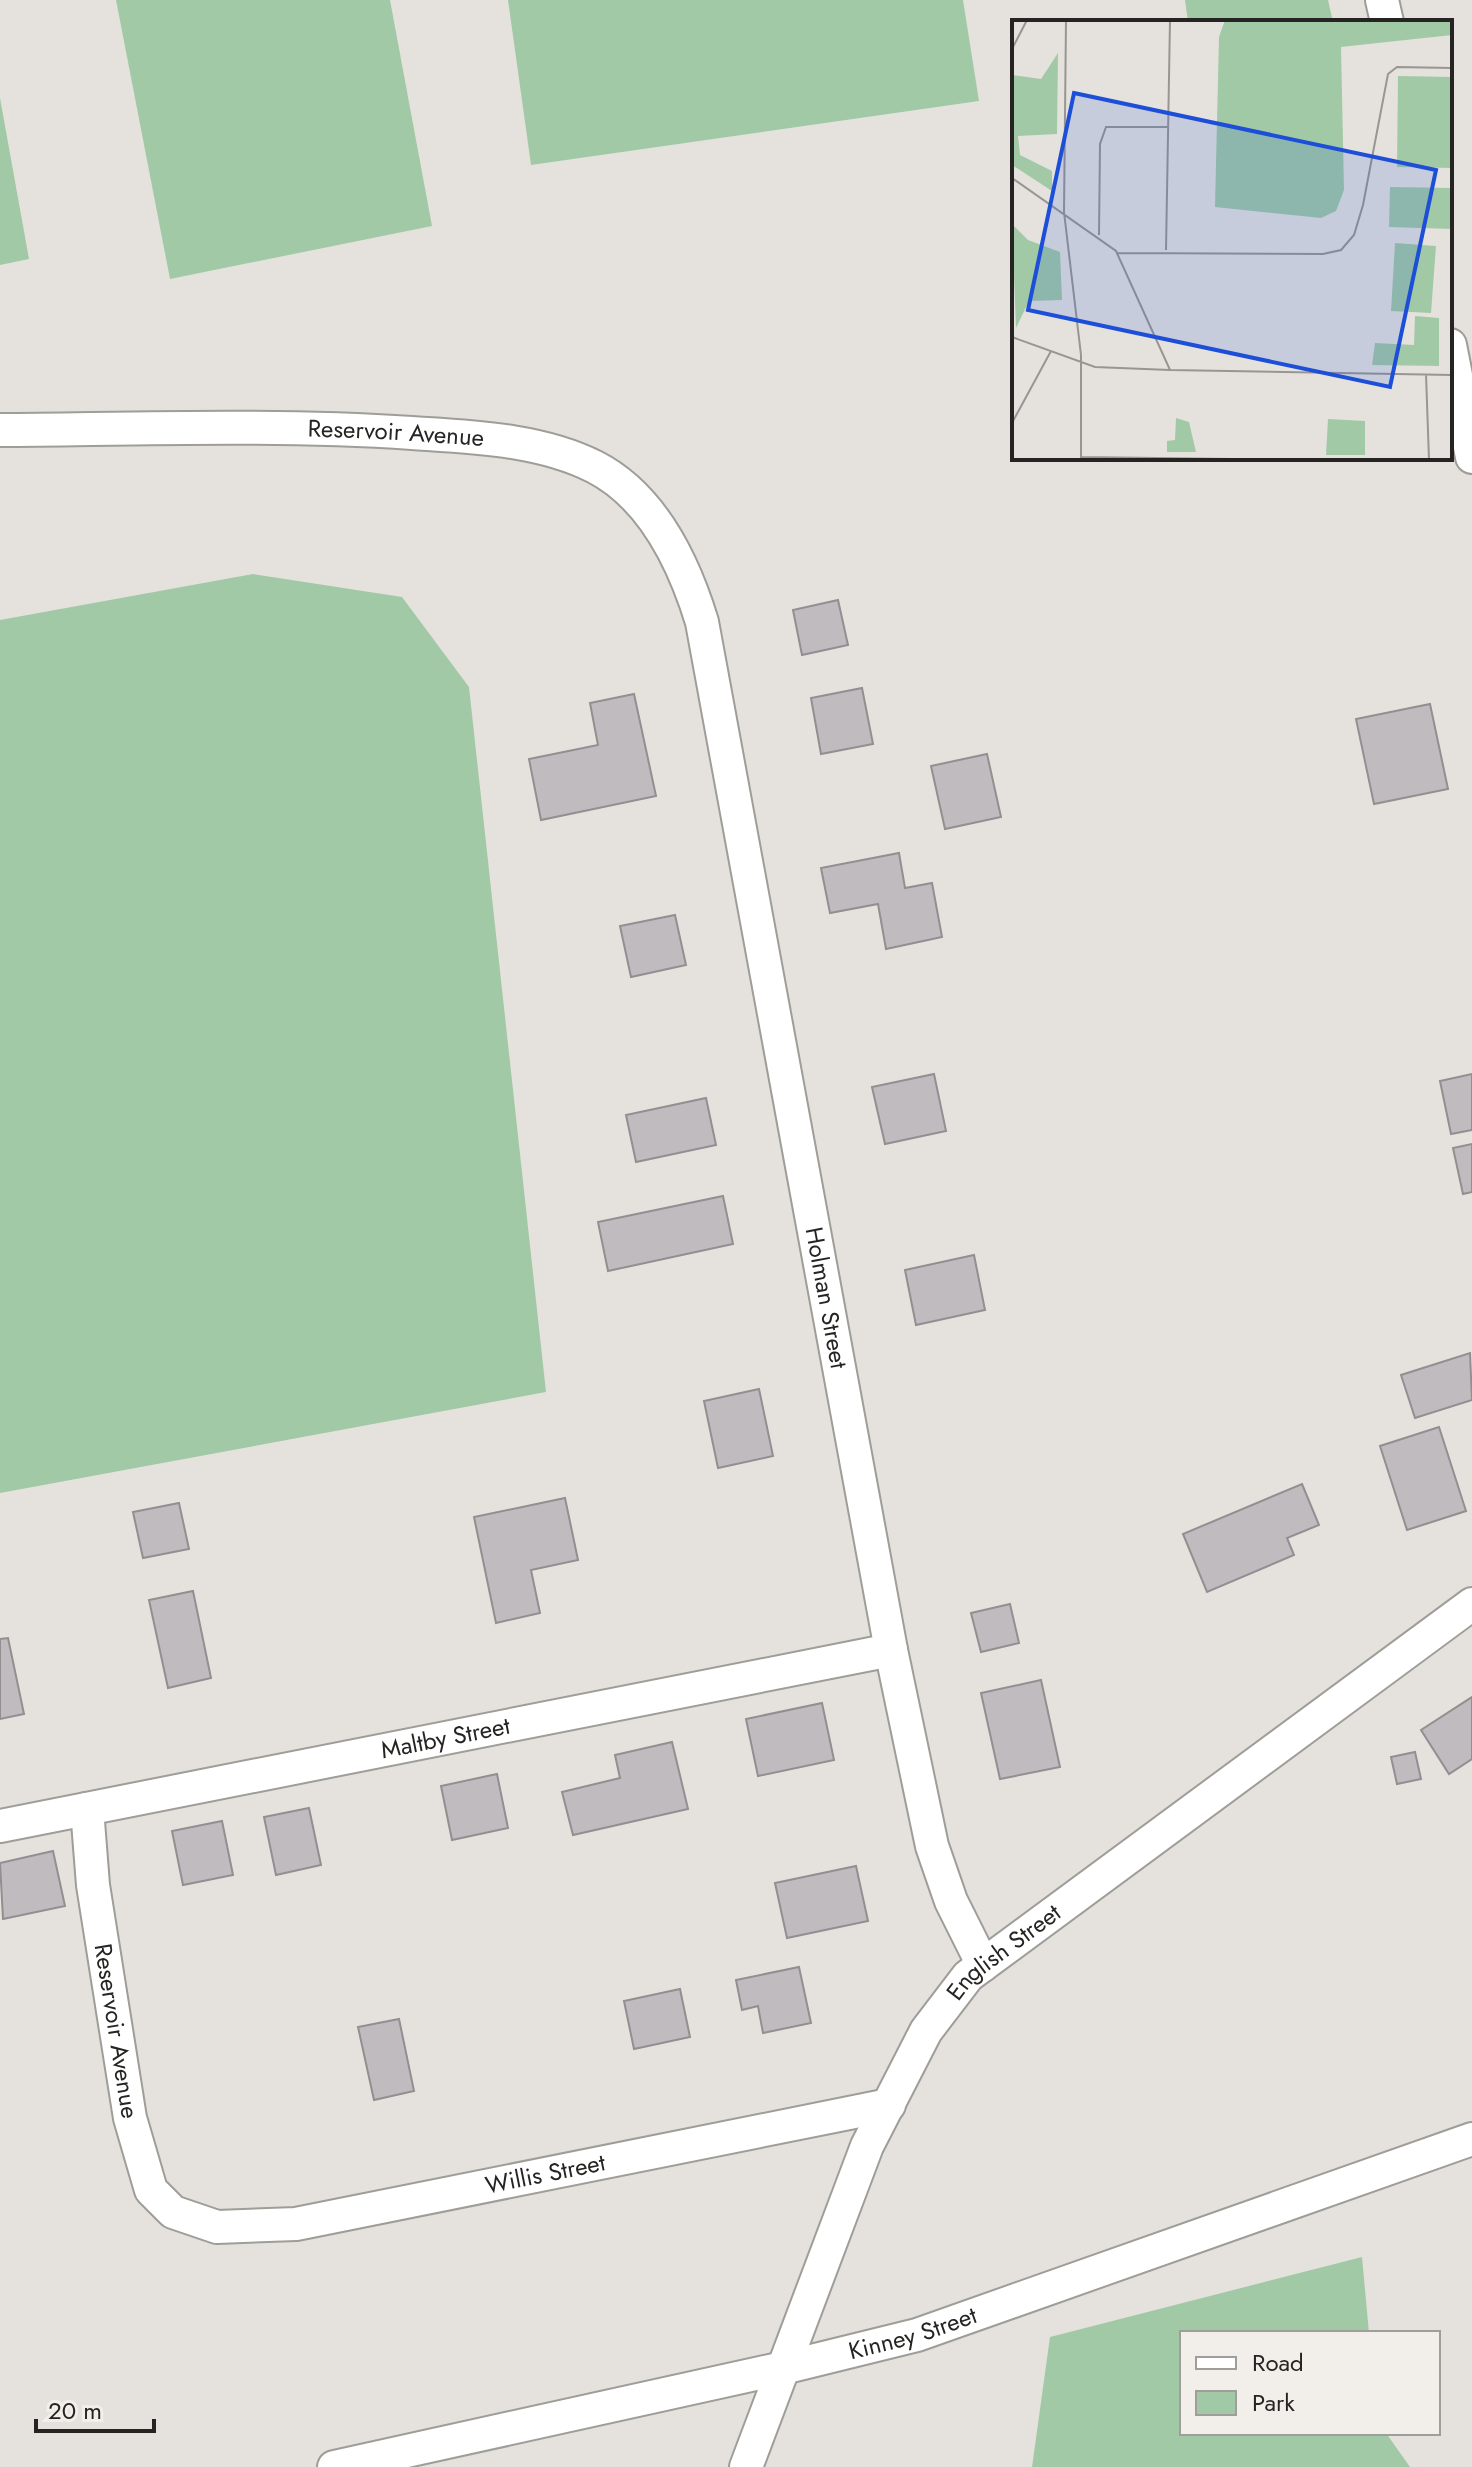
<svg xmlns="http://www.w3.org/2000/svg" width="1472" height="2467" font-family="Jost,sans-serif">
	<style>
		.green { fill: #a2c9a5 }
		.building { fill: #c0bbbe; stroke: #938e91; stroke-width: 2 }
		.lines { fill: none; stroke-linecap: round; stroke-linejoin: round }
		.minor-casing { stroke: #9f9d98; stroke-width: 36 }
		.minor { stroke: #fff; stroke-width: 32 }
		.labels { text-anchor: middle; stroke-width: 6; stroke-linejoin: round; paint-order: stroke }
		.street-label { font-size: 24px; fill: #252422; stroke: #f2efea }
		.inset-road { fill: none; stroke: #989692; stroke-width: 2 }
		.view { fill: #1d4ed8; fill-opacity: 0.15; stroke: #1d4ed8; stroke-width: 4 }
		.inset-edge { fill: none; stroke: #252422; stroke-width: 4 }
	</style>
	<rect width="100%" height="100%" fill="#e5e2dd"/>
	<g class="green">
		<polygon points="116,0 390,0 432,226 170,279"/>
		<polygon points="508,0 963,0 979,101 531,165"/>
		<polygon points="1185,0 1328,0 1333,22 1188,22"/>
		<polygon points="0,98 29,259 0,265"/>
		<polygon points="253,574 402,597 469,687 546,1392 0,1493 0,620"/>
		<polygon points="1362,2257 1369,2333 1182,2333 1182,2433 1386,2433 1410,2467 1032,2467 1050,2337"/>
	</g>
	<g class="building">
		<polygon points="838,600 848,645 802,655 793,610"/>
		<polygon points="862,688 873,744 821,754 811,698"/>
		<polygon points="634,694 656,796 541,820 529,759 598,745 590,703"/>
		<polygon points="1430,704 1448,789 1374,804 1356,719"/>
		<polygon points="987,754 1001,817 945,829 931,766"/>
		<polygon points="899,853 905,888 932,883 942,937 886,949 878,904 830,913 821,868"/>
		<polygon points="675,915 686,965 631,977 620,926"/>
		<polygon points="934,1074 946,1131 885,1144 872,1087"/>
		<polygon points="1472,1074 1472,1130 1451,1134 1440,1081"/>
		<polygon points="706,1098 716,1145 636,1162 626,1115"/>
		<polygon points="1472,1144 1472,1192 1463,1194 1453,1148"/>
		<polygon points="723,1196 733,1244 608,1271 598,1222"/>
		<polygon points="974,1255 985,1310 916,1325 905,1270"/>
		<polygon points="1470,1353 1472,1400 1415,1418 1401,1375"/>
		<polygon points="759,1389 773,1456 718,1468 704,1401"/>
		<polygon points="1439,1427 1466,1511 1407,1530 1380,1446"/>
		<polygon points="1302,1484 1319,1525 1287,1538 1294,1555 1207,1592 1183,1534"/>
		<polygon points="565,1498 578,1560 531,1570 540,1613 496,1623 474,1517"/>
		<polygon points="179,1503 189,1549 143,1558 133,1512"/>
		<polygon points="193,1591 211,1678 168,1688 149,1600"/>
		<polygon points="1010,1604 1019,1643 981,1652 971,1613"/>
		<polygon points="8,1638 24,1714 0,1719 0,1639"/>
		<polygon points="1041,1680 1060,1767 1000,1779 981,1693"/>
		<polygon points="1472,1697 1472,1759 1449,1774 1421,1730"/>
		<polygon points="822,1703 834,1760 758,1776 746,1719"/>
		<polygon points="672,1742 688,1809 573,1835 562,1792 620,1778 615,1755"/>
		<polygon points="1415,1752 1421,1779 1397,1784 1391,1757"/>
		<polygon points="497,1774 508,1828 452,1840 441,1786"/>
		<polygon points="309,1808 321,1865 276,1875 264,1817"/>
		<polygon points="222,1821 233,1875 183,1885 172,1831"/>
		<polygon points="53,1851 65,1906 3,1919 0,1863"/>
		<polygon points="856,1866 868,1921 787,1938 775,1883"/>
		<polygon points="799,1967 811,2023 763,2033 758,2006 742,2010 736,1980"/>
		<polygon points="680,1989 690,2037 634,2049 624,2001"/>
		<polygon points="399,2019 414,2091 374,2100 358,2027"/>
	</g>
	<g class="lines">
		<defs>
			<g id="minor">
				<polyline points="1382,0 1387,22"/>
				<polyline points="1450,345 1472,457"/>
				<path id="s1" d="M0 430C137 429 275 424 412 433 472 437 540 439 595 467 653 497 684 563 702 622L891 1650 932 1846 951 1901 983 1965"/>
				<path id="s2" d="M87 1809 93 1885 130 2118 151 2190 173 2212 217 2227 296 2224 889 2105"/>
				<path id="s3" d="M0 1826 891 1650"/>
				<path id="s4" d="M334 2467 783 2368 917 2335 1472 2139"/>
				<path id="s5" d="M746 2467 867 2146 926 2031 968 1976 1472 1604"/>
			</g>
		</defs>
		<use href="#minor" class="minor-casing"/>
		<use href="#minor" class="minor"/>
	</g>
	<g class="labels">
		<g class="street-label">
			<text dy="8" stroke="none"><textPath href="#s1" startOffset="396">Reservoir Avenue</textPath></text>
			<text dy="8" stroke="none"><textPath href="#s1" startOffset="1480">Holman Street</textPath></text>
			<text dy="8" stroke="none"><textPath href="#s3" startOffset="454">Maltby Street</textPath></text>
			<text dy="8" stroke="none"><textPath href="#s5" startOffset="584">English Street</textPath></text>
			<text dy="8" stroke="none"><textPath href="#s2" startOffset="224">Reservoir Avenue</textPath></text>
			<text dy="8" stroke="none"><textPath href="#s2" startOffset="798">Willis Street</textPath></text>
			<text dy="8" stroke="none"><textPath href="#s4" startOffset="594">Kinney Street</textPath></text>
		</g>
	</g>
	<g transform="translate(1012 20)">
		<rect width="440" height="440" fill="#e5e2dd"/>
		<path d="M213 0H440V15L329 27 332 170 324 191 309 198 203 187 207 17ZM46 33 45 114 6 116 8 135 40 151V171L0 145V55L29 59ZM386 56 440 57V148L385 147ZM378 167 440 168V209L377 207ZM0 204 16 220 48 232 50 280 17 281 4 308ZM383 223 424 226 419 293 379 291ZM403 296 427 298V346L360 345 363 323 402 325ZM164 398 177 402 184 432H155V421L163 420ZM316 399 353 401V435H314Z" fill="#a2c9a5"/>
		<path class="inset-road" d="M54 0 52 192 69 335V440M0 29 15 0M0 158 104 231 158 350 440 355M87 215 88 124 94 107H156M154 230 158 0M105 233 311 234 329 230 342 215 351 185 376 54 385 47 440 48M0 317 83 347 158 350M414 354 417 440M0 403 39 331M69 437 301 440"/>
		<path class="view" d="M62 73 424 150 378 367 16 290Z"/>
		<rect width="440" height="440" class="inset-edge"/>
	</g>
	<rect x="1180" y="2331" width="260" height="104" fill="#f2efea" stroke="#a09e9a" stroke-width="2"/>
	<rect x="1196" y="2357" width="40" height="12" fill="#ffffff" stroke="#a09e9a" stroke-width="2"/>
	<text x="1252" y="2371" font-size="24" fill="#252422">Road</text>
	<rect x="1196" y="2391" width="40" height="24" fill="#a2c9a5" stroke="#a09e9a" stroke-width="2"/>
	<text x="1252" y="2411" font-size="24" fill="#252422">Park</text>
	<path d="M36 2419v12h118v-12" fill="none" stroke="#252422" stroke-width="4"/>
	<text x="48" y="2419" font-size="24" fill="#252422" stroke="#f2efea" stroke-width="6" paint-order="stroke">20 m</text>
</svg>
